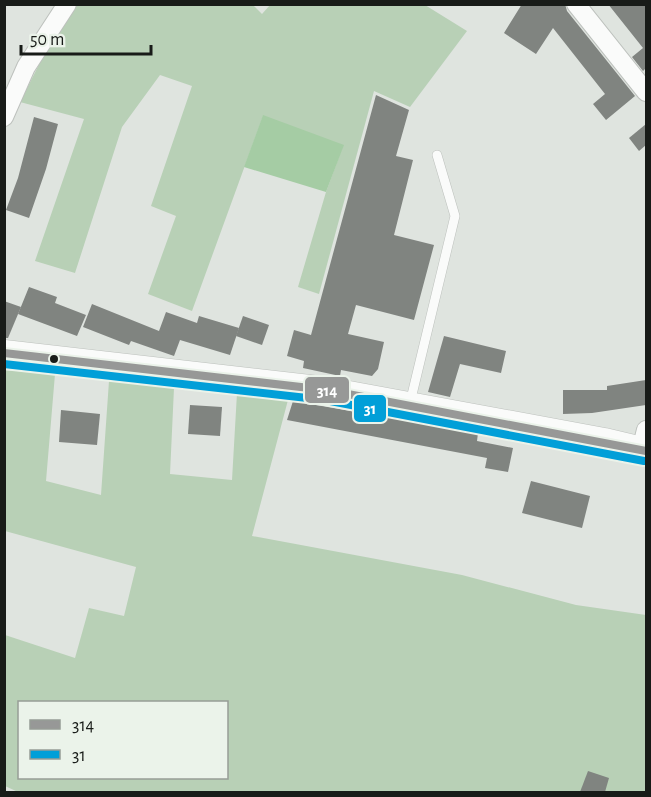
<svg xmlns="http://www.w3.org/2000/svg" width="651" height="797" font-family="'Alegreya Sans',sans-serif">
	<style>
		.green { fill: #b8d0b6; fill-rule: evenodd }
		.forest { fill: #a5cca4 }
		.building { fill: #808480 }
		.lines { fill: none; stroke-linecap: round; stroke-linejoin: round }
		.lane-casing { stroke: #bdc1bd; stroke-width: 10 }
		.street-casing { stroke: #bdc1bd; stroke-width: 20 }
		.secondary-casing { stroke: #bdc1bd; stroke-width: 27 }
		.lane { stroke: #fafbfa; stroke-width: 9 }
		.street { stroke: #fafbfa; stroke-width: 18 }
		.secondary { stroke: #fafbfa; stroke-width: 26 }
		.bus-1-casing { stroke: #ebf3ea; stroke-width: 12 }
		.bus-2-casing { stroke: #ebf3ea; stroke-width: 12 }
		.bus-1 { stroke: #979897; stroke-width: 8 }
		.bus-2 { stroke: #019fd8; stroke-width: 8 }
		.bus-dot { fill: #181b18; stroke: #ebf3ea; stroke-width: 2 }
		.line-badge { stroke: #ebf3ea; stroke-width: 2 }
		.badge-label { font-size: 16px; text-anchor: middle; font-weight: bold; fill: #fff }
	</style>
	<rect width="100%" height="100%" fill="#dfe4df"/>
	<g class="green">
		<polygon points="74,5 253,5 262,14 270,5 425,5 467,31 410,107 374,91 319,294 298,287 326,192 343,146 263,116 192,311 148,294 176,216 151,206 192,86 160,75 122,127 75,273 35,261 84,119 20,102 51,41"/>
		<path d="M4 370 55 374 46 481 101 495 109 381 174 388 170 474 232 480 237 393 288 400 252 536 462 575 576 605 646 615V792H18L5 786V635L75 658 89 608 124 616 136 567 5 531ZM20 702H226V778H20Z"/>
	</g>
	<polygon class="forest" points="263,115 344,145 326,192 244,167"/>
	<g class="building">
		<polygon points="522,4 565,4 567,11 635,96 606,120 593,104 605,94 553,28 536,54 504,33"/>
		<polygon points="608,4 646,4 646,68 643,71 632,57 643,48"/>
		<polygon points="376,95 409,110 396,156 413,160 394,235 434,245 414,320 356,305 348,334 384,342 378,369 372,376 341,370 340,376 303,368 304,361 287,356 294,330 311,335"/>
		<polygon points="34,117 58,124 46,169 29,218 6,210 18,178"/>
		<polygon points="646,124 646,145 639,151 629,138"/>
		<polygon points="29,287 57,297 55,303 86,315 77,336 18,314"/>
		<polygon points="4,301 21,307 8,338 4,338"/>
		<polygon points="92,304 159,331 166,312 197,323 199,316 239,328 230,355 180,340 174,356 131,341 129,345 83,327"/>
		<polygon points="243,316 269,325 262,345 236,336"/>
		<polygon points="444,336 506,351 501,373 460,364 450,397 428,392"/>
		<polygon points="646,380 646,405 592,413 563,414 563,390 607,390 607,386"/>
		<polygon points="293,401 478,433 477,441 513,448 508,472 485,468 487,458 287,420"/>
		<polygon points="190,405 222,407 220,436 188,434"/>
		<polygon points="61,410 100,414 97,445 59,442"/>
		<polygon points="531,481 590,496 582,528 522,513"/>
		<polygon points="588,771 609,778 605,792 580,792"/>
	</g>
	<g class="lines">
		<defs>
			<polyline id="lane" points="410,403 455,216 437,155"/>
			<g id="street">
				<polyline points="576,4 646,92"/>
				<polyline points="4,117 26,67 67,4"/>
				<polyline points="641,450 646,430"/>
			</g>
			<polyline id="secondary" points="4,353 327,390 604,441 646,451"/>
		</defs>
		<use href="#lane" class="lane-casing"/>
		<use href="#street" class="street-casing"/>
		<use href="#secondary" class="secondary-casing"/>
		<use href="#lane" class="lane"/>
		<use href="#street" class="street"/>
		<use href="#secondary" class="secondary"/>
		<defs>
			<polyline id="bus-1" points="4,353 327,390 646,451"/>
			<polyline id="bus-2" points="4,364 325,400 644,461"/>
		</defs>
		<use href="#bus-1" class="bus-1-casing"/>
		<use href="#bus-2" class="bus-2-casing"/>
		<use href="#bus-1" class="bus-1"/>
		<use href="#bus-2" class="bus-2"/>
	</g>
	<circle class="bus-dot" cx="54" cy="359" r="5"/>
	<g class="line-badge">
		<rect x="304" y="376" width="46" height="28" rx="6" fill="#979897"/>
		<rect x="353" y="394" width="34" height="29" rx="6" fill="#019fd8"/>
	</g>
	<g class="badge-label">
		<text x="327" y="396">314</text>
		<text x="370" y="414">31</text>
	</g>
	<rect width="651" height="797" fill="none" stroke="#181b18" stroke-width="12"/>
	<rect x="18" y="701" width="210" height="78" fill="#ebf3ea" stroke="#979d96" stroke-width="1.5"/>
	<rect x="30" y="720" width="30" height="9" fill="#979897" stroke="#979d96" stroke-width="1.5"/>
	<text x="72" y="731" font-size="18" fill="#181b18">314</text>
	<rect x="30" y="750" width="30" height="9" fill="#019fd8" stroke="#979d96" stroke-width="1.5"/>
	<text x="72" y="761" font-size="18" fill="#181b18">31</text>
	<path d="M21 45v9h130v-9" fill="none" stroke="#181b18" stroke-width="3"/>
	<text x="30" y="45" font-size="18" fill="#181b18" stroke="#ebf3ea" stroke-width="4.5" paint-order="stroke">50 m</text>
</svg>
